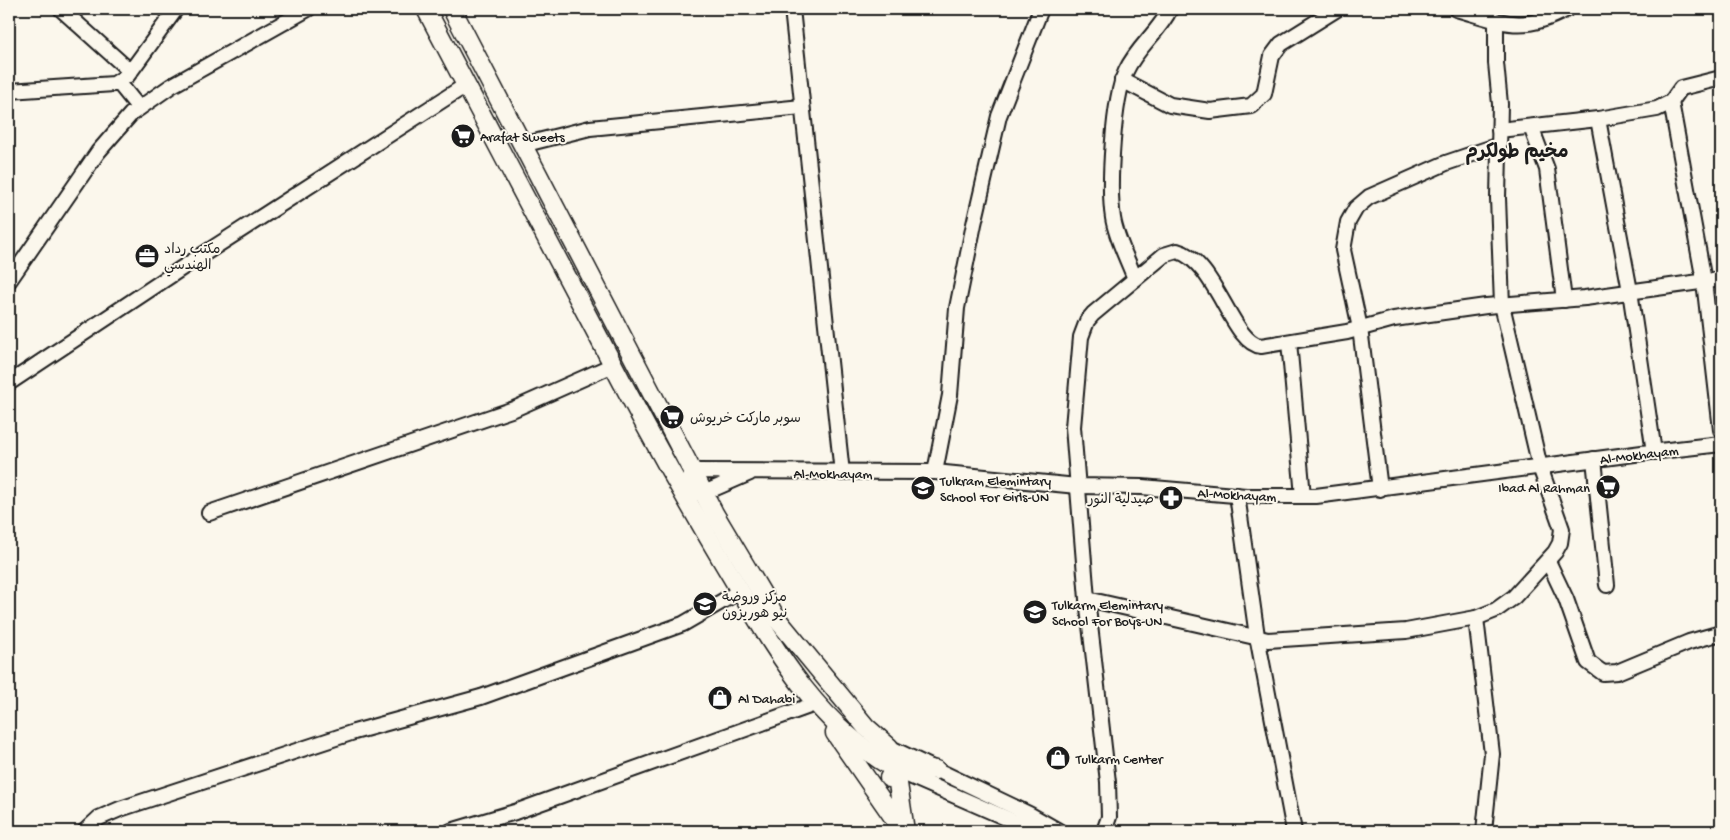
<svg xmlns="http://www.w3.org/2000/svg" width="1730" height="840" font-family="'Gochi Hand','Playpen Sans Arabic',sans-serif">
	<style>
		.lines { fill: none; stroke-linecap: round; stroke-linejoin: round }
		.minor-casing { stroke: #1c1c1c; stroke-width: 18 }
		.major-casing { stroke: #1c1c1c; stroke-width: 21 }
		.minor { stroke: #fbf7ec; stroke-width: 14 }
		.major { stroke: #fbf7ec; stroke-width: 18 }
		.labels { text-anchor: middle; stroke-width: 4; stroke-linejoin: round; paint-order: stroke }
		.poi-label { font-size: 14px; fill: #1c1c1c; stroke: #fbf7ec; text-anchor: start }
		.street-label { font-size: 14px; fill: #1c1c1c; stroke: #fbf7ec }
		.district-label { font-size: 19px; font-weight: bold; fill: #1c1c1c; stroke: #fbf7ec }
	</style>
	<rect width="100%" height="100%" fill="#fbf7ec"/>
	<filter id="ink" filterUnits="userSpaceOnUse"><feTurbulence type="fractalNoise" baseFrequency=".02" numOctaves="2"/><feDisplacementMap in="SourceGraphic" scale="10" xChannelSelector="R" yChannelSelector="G"/><feConvolveMatrix kernelMatrix="1 2 1 2 8 2 1 2 1" color-interpolation-filters="sRGB"/></filter>
	<g filter="url(#ink)">
		<g class="lines">
			<defs>
				<g id="minor">
					<polyline points="61,9 130,71"/>
					<polyline points="792,9 842,473"/>
					<path d="M1456 9C1503 22 1521 34 1567 9"/>
					<polyline points="1122,80 1170,105 1210,111 1251,106 1264,94 1272,56 1281,44 1337,9"/>
					<polyline points="118,82 139,108"/>
					<polyline points="9,91 114,84 128,75 176,9"/>
					<polyline points="1671,102 1704,281 1721,430"/>
					<polyline points="1598,119 1630,291 1654,452"/>
					<polyline points="1531,127 1547,169 1564,300"/>
					<polyline points="1499,130 1598,119 1657,109 1671,102 1681,88 1721,78"/>
					<polyline points="522,145 590,128 802,107"/>
					<path d="M1135 279C1128 260 1116 238 1113 218 1108 187 1113 99 1126 71 1137 47 1159 32 1170 9"/>
					<polyline points="9,281 98,152 131,114 171,86 308,9"/>
					<polyline points="1289,342 1303,496"/>
					<polyline points="9,383 182,268 466,85"/>
					<polyline points="1594,459 1607,585"/>
					<polyline points="935,472 950,395 957,308 974,224 999,116 1041,9"/>
					<polyline points="750,473 704,493 683,494 693,471 935,472 1077,486 1142,487 1246,496 1316,496 1642,453 1721,444"/>
					<polyline points="1380,489 1360,328 1343,250 1348,222 1356,208 1369,197 1446,163 1499,145"/>
					<polyline points="1237,495 1257,636 1294,831"/>
					<polyline points="209,513 514,409 613,365"/>
					<polyline points="1548,561 1566,599 1588,662 1603,673 1617,672 1689,642 1721,633"/>
					<polyline points="1087,599 1268,640 1406,631 1476,618 1496,610 1514,597 1555,552 1560,543 1562,529 1540,467 1502,305 1498,198 1500,104 1496,63 1496,20"/>
					<polyline points="1476,618 1492,754 1484,831"/>
					<polyline points="889,747 1029,814 1059,831"/>
					<polyline points="896,770 1036,831"/>
					<polyline points="85,831 99,818 120,809 354,732 481,697 683,624 740,591"/>
					<polyline points="451,831 515,812 815,704"/>
					<path d="M1104 831 1109 817 1108 782 1087 599 1073 427 1081 337 1087 321 1093 314 1164 255 1177 251C1216 261 1232 344 1261 346L1347 332 1394 319 1486 306 1585 298 1721 279"/>
				</g>
				<g id="major">
					<path d="M426 9C483 117 540 225 597 334 637 412 679 488 724 564 772 644 812 721 896 770"/>
					<polyline points="452,9 714,513 777,619 866,727 889,747 895,763 905,831"/>
					<polyline points="835,733 903,831"/>
					<path d="M889 778C901 761 918 767 936 770"/>
				</g>
			</defs>
			<use href="#minor" class="minor-casing"/>
			<use href="#major" class="major-casing"/>
			<use href="#minor" class="minor"/>
			<use href="#major" class="major"/>
		</g>
	</g>
	<defs>
		<symbol id="supermarket-disc" viewBox="-11 -11 22 22"><circle r="9.5" fill="#1c1c1c" stroke="#fbf7ec"/><path d="M-6-5.5h2.5l.6 2H6L4.5 2H-2.5L-4.4-4H-6ZM-1.5 3.2a1.3 1.3 0 1 0 .1 0ZM3 3.2a1.3 1.3 0 1 0 .1 0Z" fill="#fff"/></symbol>
		<symbol id="office-disc" viewBox="-11 -11 22 22"><circle r="9.5" fill="#1c1c1c" stroke="#fbf7ec"/><path d="M-6-3h4V-5.5h4V-3h4V5H-6ZM-1-4.5V-3h2v-1.5ZM-6 0V1H6V0Z" fill="#fff"/></symbol>
		<symbol id="school-disc" viewBox="-11 -11 22 22"><circle r="9.5" fill="#1c1c1c" stroke="#fbf7ec"/><path d="M0-5L7-2L0 1L-7-2ZM-4 1L0 2.5L4 1V4Q0 6-4 4Z" fill="#fff"/></symbol>
		<symbol id="pharmacy-disc" viewBox="-11 -11 22 22"><circle r="9.5" fill="#1c1c1c" stroke="#fbf7ec"/><path d="M-2-6h4v4h4v4h-4v4h-4v-4h-4v-4h4Z" fill="#fff"/></symbol>
		<symbol id="shop-disc" viewBox="-11 -11 22 22"><circle r="9.5" fill="#1c1c1c" stroke="#fbf7ec"/><path d="M-5-2.5h2.3a2.7 3.5 0 0 1 5.4 0H5L5.5 6h-11ZM-1.5-2.5h3a1.5 2.3 0 0 0-3 0Z" fill="#fff"/></symbol>
	</defs>
	<g fill-rule="evenodd">
		<use href="#supermarket-disc" x="449" y="122" width="28" height="28"/>
		<use href="#office-disc" x="133" y="242" width="28" height="28"/>
		<use href="#supermarket-disc" x="658" y="403" width="28" height="28"/>
		<use href="#supermarket-disc" x="1594" y="473" width="28" height="28"/>
		<use href="#school-disc" x="909" y="474" width="28" height="28"/>
		<use href="#pharmacy-disc" x="1157" y="484" width="28" height="28"/>
		<use href="#school-disc" x="691" y="590" width="28" height="28"/>
		<use href="#school-disc" x="1021" y="598" width="28" height="28"/>
		<use href="#shop-disc" x="706" y="684" width="28" height="28"/>
		<use href="#shop-disc" x="1044" y="744" width="28" height="28"/>
	</g>
	<g class="labels">
		<g class="poi-label">
			<text x="480" y="141">Arafat Sweets</text>
			<text x="164" y="253">مكتب رداد<tspan x="164" dy="16">الهندسي</tspan></text>
			<text x="690" y="422">سوبر ماركت خريوش</text>
			<text x="940" y="485">Tulkram Elemintary<tspan x="940" dy="16">School For Girls-UN</tspan></text>
			<text x="1590" y="492" text-anchor="end">Ibad Al Rahman</text>
			<text x="1154" y="503" text-anchor="end">صيدلية النور</text>
			<text x="722" y="601">مركز وروضة<tspan x="722" dy="16">نيو هوريزون</tspan></text>
			<text x="1052" y="609">Tulkarm Elemintary<tspan x="1052" dy="16">School For Boys-UN</tspan></text>
			<text x="738" y="703">Al Dahabi</text>
			<text x="1076" y="763">Tulkarm Center</text>
		</g>
		<g class="street-label">
			<text transform="translate(1639 454) rotate(-7)" y="5">Al-Mokhayam</text>
			<text x="833" y="478">Al-Mokhayam</text>
			<text transform="translate(1237 494) rotate(3)" y="5">Al-Mokhayam</text>
		</g>
		<g class="district-label">
			<text x="1517" y="157">مخيم طولكرم</text>
		</g>
	</g>
	<rect width="1730" height="840" fill="none" stroke="#fbf7ec" stroke-width="30"/>
	<rect x="15" y="15" width="1700" height="810" fill="none" stroke="#1c1c1c" stroke-width="2" filter="url(#ink)"/>
</svg>
